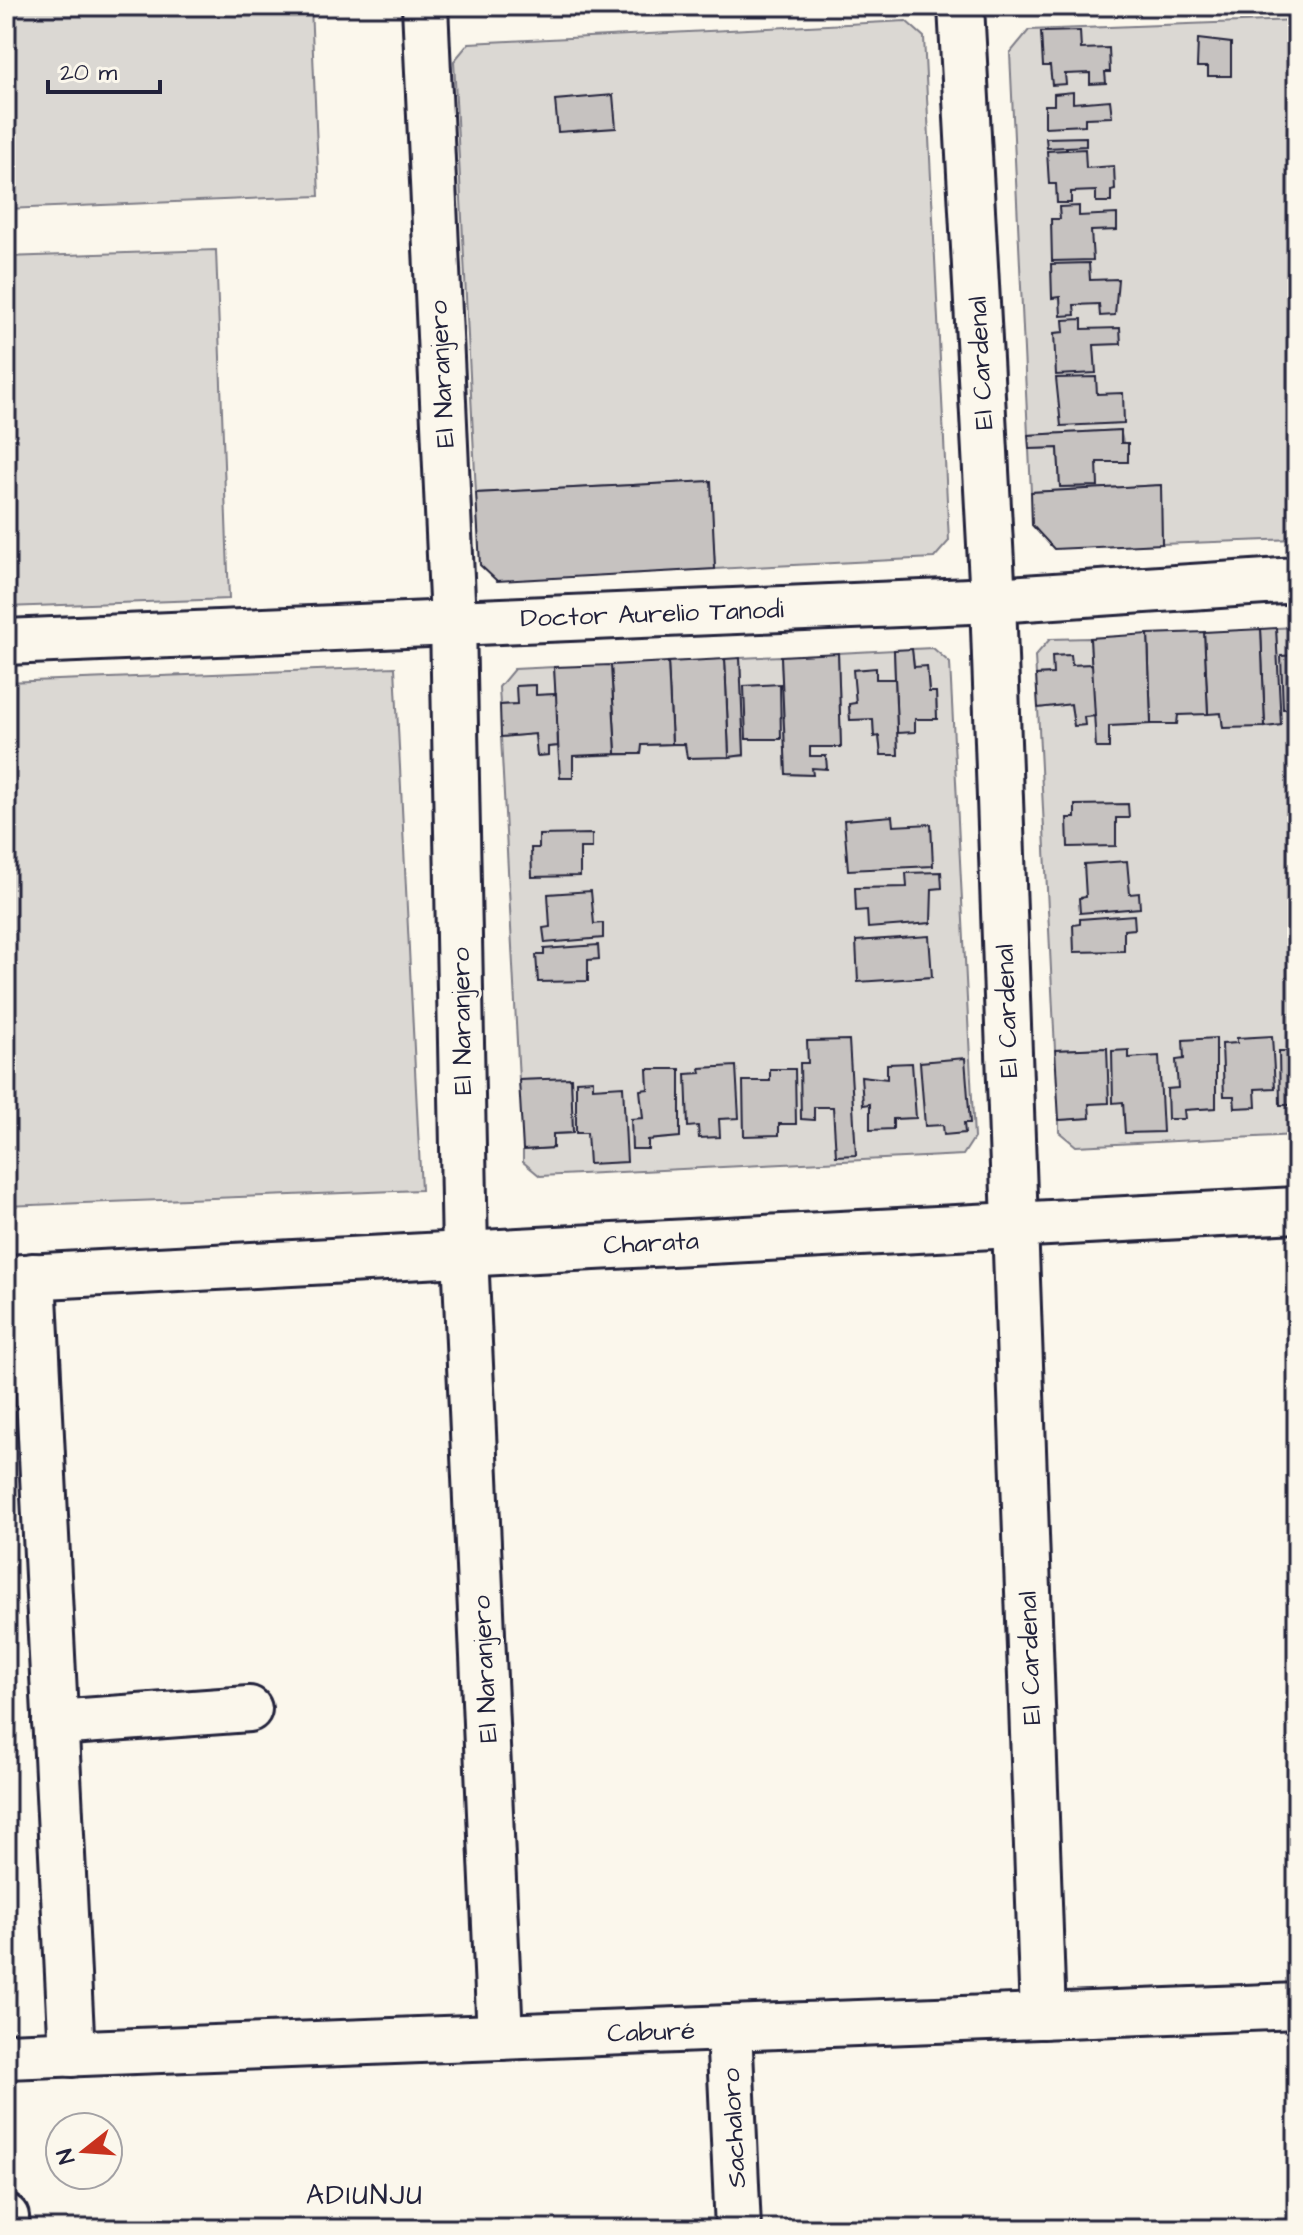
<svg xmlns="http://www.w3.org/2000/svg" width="1303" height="2235" font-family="'Architects Daughter',sans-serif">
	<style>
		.green { fill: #dbd8d3; stroke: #7e7d87; stroke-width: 2 }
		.building { fill: #c6c2c0; stroke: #22223b; stroke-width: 2 }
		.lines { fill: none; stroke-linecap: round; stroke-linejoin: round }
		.minor-casing { stroke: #22223b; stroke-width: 50 }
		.minor { stroke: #fbf7ec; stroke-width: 44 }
		.labels { text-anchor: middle; stroke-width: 6; stroke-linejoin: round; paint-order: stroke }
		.street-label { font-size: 26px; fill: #22223b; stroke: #fbf7ec }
		.neighbourhood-label { font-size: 28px; letter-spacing: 2px; fill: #22223b; stroke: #fbf7ec }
	</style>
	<rect width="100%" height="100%" fill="#fbf7ec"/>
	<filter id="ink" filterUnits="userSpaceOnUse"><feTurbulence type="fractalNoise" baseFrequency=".0125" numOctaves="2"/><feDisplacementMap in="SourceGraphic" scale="16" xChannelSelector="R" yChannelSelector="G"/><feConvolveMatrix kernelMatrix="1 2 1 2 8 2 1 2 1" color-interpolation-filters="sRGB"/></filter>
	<g filter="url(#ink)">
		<g class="green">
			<polygon points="6,6 311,6 319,196 6,209"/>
			<polygon points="1297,20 1297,539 1162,544 1160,485 1031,492 1029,449 1058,448 1060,487 1097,486 1097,462 1128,462 1120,430 1028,435 1010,53 1029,30"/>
			<polygon points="906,21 924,37 949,541 934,558 715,569 710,481 476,493 454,61 469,43"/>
			<polygon points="216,250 229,599 6,607 6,257"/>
			<path d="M1297 627V1135L1076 1146 1059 1132V1120L1089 1118V1104L1107 1048 1055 1050 1038 708 1071 704 1074 726 1084 725V717L1095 716C1124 736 1150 718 1181 714 1194 713 1208 713 1221 713L1223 727 1280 725 1276 628Z"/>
			<polygon points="1090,638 1092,664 1072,665 1071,655 1053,656 1053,674 1036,675 1035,656 1050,639"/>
			<polygon points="933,648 950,663 974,1138 963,1155 540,1176 523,1162 523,1150 553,1148 553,1134 573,1133 571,1079 519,1080 501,737 535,734 538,756 548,755 548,747 558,746 561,778 573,777 573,756 641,754 642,745 685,744 688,758 744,756 740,658 781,656 786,774 812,775 812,768 826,768 825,756 810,756 810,747 841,747 838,653 894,650 895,679 876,679 875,669 854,670 856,703 849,704 850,720 873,719 874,736 879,736 881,755 898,754 897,733 914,731 915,719 937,718 936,692 929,692 927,667 914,667 912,649"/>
			<polygon points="395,667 421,1190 6,1206 6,682"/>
			<polygon points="554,667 556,694 536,695 535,685 517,686 517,704 500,705 499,687 514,669"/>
		</g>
		<g class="building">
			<polygon points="1080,31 1081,49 1109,48 1110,72 1105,72 1106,83 1090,84 1090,73 1065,74 1066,84 1052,85 1050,66 1043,66 1041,32"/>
			<polygon points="1198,39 1231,43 1231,76 1208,76 1208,67 1197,67"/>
			<polygon points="1073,92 1073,103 1110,100 1112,117 1085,118 1085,125 1045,127 1045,105 1054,105 1054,94"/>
			<polygon points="613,95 616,128 558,132 555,100"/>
			<polygon points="1086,137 1086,146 1047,148 1046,138"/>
			<polygon points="1085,149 1086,168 1114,166 1115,190 1111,191 1111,202 1096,202 1096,191 1071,192 1071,203 1057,203 1056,184 1049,184 1047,151"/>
			<polygon points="1079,206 1079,216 1117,214 1117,230 1091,231 1093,260 1052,261 1051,219 1060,219 1059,207"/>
			<polygon points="1089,263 1090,280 1118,279 1115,315 1100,316 1099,304 1074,305 1075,315 1061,316 1060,297 1052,298 1051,264"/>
			<polygon points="1082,319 1082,329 1120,328 1121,344 1094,345 1096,373 1056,375 1054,333 1064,332 1063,320"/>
			<polygon points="1096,377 1097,394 1123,393 1124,423 1061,426 1056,378"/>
			<polygon points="1121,430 1121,443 1128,443 1128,462 1097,462 1098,486 1060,487 1058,448 1029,449 1028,435"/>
			<polygon points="711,481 715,569 497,581 480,565 476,493"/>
			<polygon points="1161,485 1162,544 1054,549 1032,525 1031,492"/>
			<polygon points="1276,628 1281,725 1265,727 1261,629"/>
			<polygon points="1261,629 1265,727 1223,728 1221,713 1208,714 1204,632"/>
			<polygon points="1204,632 1208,714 1178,715 1177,724 1151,724 1148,634"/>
			<polygon points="1148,634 1151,724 1109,726 1109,748 1096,748 1090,638"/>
			<polygon points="912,649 914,667 927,666 929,692 936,692 937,719 915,719 915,732 897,733 894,650"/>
			<polygon points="838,653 841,747 810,747 810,756 826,756 827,769 812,768 813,775 786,774 781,656"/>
			<polygon points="1071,655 1072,665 1092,664 1095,716 1084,717 1085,725 1074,726 1071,704 1038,708 1036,675 1053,674 1052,656"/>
			<polygon points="1297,655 1297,709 1283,709 1281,656"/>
			<polygon points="740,658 744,755 729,757 725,659"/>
			<polygon points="725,659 729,757 687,758 685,744 672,744 668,662"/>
			<polygon points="668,662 672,744 642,745 641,754 616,754 611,665"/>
			<polygon points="611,665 616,754 573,756 573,778 560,778 554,667"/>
			<polygon points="876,668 876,679 895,679 898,755 881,755 879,736 874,737 873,719 850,720 849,704 856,703 853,670"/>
			<polygon points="780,684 781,739 746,739 744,686"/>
			<polygon points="536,685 536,695 556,694 558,746 548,747 548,755 537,756 535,734 501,737 500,705 517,704 516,686"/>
			<polygon points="1128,804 1129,818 1116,818 1116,846 1068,847 1067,818 1075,818 1075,805"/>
			<polygon points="892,816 893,826 931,824 933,866 848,870 844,820"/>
			<polygon points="592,834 592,848 580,848 580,876 532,877 531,848 539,848 539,835"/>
			<polygon points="1127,861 1130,894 1139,893 1140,908 1080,913 1079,898 1086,897 1084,864"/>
			<polygon points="941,872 942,888 932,889 931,923 868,928 867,910 856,911 855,888 907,887 906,873"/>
			<polygon points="591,891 594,924 603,923 603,938 545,943 543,928 550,927 548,894"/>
			<polygon points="1134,915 1135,929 1124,930 1124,951 1074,952 1073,925 1080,924 1080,919"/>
			<polygon points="929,936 932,977 858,982 856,941"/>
			<polygon points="598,945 599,959 588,960 588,981 538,982 536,955 544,955 544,949"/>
			<polygon points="1272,1036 1275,1088 1255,1089 1256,1107 1235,1108 1234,1096 1224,1096 1222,1044 1237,1043 1237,1038"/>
			<polygon points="1216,1038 1216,1108 1184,1110 1185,1119 1168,1119 1167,1089 1178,1088 1176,1060 1184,1059 1183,1040"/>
			<polygon points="849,1040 856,1155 836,1156 833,1107 814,1107 814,1120 801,1119 800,1063 808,1063 807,1041"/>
			<polygon points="1107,1048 1109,1103 1089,1104 1090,1118 1059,1120 1055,1050"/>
			<polygon points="1129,1050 1129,1058 1159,1056 1163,1132 1125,1133 1123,1102 1113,1103 1112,1051"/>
			<polygon points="1279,1051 1297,1051 1297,1105 1280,1105"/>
			<polygon points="965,1058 970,1123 964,1123 965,1133 944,1135 943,1125 925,1126 920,1062"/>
			<polygon points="912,1063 916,1118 893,1119 893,1129 870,1130 870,1104 863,1105 861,1076 887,1079 887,1064"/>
			<polygon points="736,1066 739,1118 719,1119 720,1137 699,1138 698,1126 688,1127 686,1074 701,1073 700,1068"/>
			<polygon points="647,1069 680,1069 680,1137 648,1140 648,1149 632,1149 631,1119 643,1118 640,1090 648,1089"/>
			<polygon points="770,1069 795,1069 796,1124 779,1124 779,1135 744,1136 743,1081 770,1081"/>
			<polygon points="571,1078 573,1133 553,1134 553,1148 523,1150 519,1080"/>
			<polygon points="593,1080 593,1088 623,1086 627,1162 589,1164 587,1133 576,1133 576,1081"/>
		</g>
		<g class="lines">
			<defs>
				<g id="minor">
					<polyline points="425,6 453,621 465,1253 500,2037"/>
					<polyline points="961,6 993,600 1043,2016"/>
					<polyline points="6,642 993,600 1297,580"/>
					<polyline points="33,1276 72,2054"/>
					<polyline points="6,1278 1297,1210"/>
					<polyline points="55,1723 249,1709"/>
					<polyline points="729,2028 738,2229"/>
					<polyline points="6,2056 1297,2006"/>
					<polyline points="6,2217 7,2229"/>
				</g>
			</defs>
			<use href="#minor" class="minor-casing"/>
			<use href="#minor" class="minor"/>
		</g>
	</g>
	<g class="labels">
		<g class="street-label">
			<text transform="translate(980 363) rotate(-93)" y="9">El Cardenal</text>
			<text transform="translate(441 374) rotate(-93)" y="9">El Naranjero</text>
			<text transform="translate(652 613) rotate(-2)" y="9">Doctor Aurelio Tanodi</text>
			<text transform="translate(1006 1011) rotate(-92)" y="9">El Cardenal</text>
			<text transform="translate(461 1021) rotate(-91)" y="9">El Naranjero</text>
			<text transform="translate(651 1242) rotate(-3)" y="9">Charata</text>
			<text transform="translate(1029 1658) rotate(-92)" y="9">El Cardenal</text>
			<text transform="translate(484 1669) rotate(-93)" y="9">El Naranjero</text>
			<text transform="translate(651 2031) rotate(-2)" y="9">Caburé</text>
			<text transform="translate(733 2128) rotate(-93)" y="9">Sachaloro</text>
		</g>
		<g class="neighbourhood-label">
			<text x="365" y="2204">ADIUNJU</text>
		</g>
	</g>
	<rect width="1303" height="2235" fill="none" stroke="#fbf7ec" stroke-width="32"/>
	<rect x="16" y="16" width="1271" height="2203" fill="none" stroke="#22223b" stroke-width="3" filter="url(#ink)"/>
	<g transform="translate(84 2151) rotate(253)"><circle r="38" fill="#fbf7ec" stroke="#a4a2a5" stroke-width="2"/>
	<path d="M0-6L14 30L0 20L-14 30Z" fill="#c8321e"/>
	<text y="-12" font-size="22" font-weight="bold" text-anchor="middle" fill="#22223b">N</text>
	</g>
	<path d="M48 80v12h112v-12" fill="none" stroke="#22223b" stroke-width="4"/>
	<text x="60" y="80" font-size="24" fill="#22223b" stroke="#fbf7ec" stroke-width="6" paint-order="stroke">20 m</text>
</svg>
